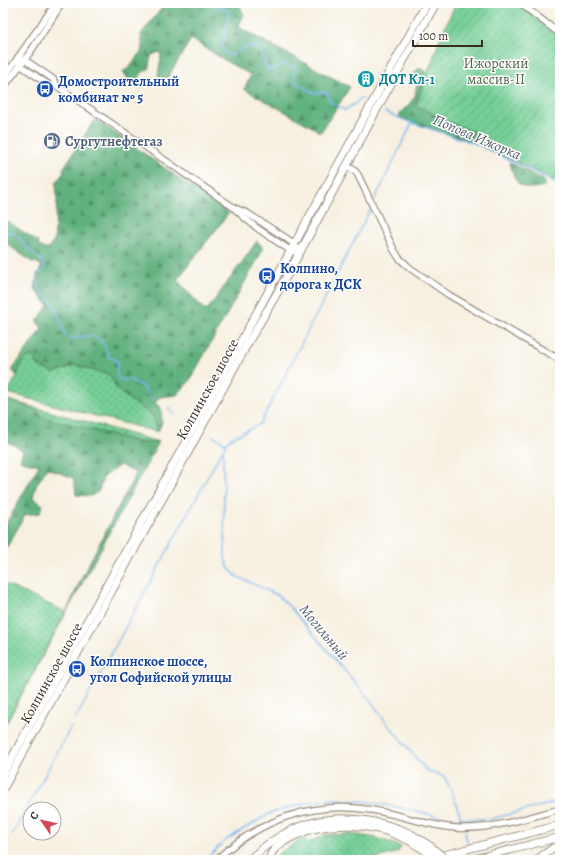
<svg xmlns="http://www.w3.org/2000/svg" width="563" height="863" font-family="Alegreya,serif">
	<style>
		.grass { fill: url(#grass-dots); stroke: #587c5a }
		.forest { fill: url(#forest-firs); stroke: #4e6e4e }
		.garden { fill: url(#garden-furrows); stroke: #587c5a }
		.lines { fill: none; stroke-linecap: round; stroke-linejoin: round }
		.stream { stroke: #7eb7ee; stroke-width: 1.5 }
		.minor-casing { stroke: #998d7f; stroke-width: 8 }
		.major-casing { stroke: #998d7f; stroke-width: 9 }
		.minor { stroke: #fff; stroke-width: 5.5 }
		.major { stroke: #fff; stroke-width: 7 }
		.major-bridge-casing { stroke: #998d7f; stroke-width: 9; stroke-linecap: butt }
		.major-bridge { stroke: #fff; stroke-width: 7 }
		.labels { text-anchor: middle; stroke-width: 3; stroke-linejoin: round; paint-order: stroke }
		.park-label { font-size: 14px; fill: #4f6348; stroke: #fff }
		.culture-label { font-size: 14px; font-weight: bold; fill: #0d838f; stroke: #fff; text-anchor: start }
		.transit-label { font-size: 14px; font-weight: bold; fill: #164399; stroke: #fff; text-anchor: start }
		.service-label { font-size: 14px; font-weight: bold; fill: #4e5e75; stroke: #fff; text-anchor: start }
		.street-label { font-size: 14px; fill: #3b2a1e; stroke: #fff }
		.water-label { font-size: 15px; font-style: italic; fill: #525b67; stroke: #fff }
	</style>
	<defs>
		<pattern id="grass-dots" width="8" height="8" patternUnits="userSpaceOnUse"><rect width="8" height="8" fill="#75ce95"/><path d="M2 2h.1M6 6h.1" fill="none" stroke="#61a779" stroke-width="1.8" stroke-linecap="round"/></pattern>
		<pattern id="forest-firs" width="22" height="20" patternUnits="userSpaceOnUse"><rect width="22" height="20" fill="#60b17e"/><path d="M5 1l3.5 6h-7zM16 11l3.5 6h-7z" fill="#509067"/></pattern>
		<pattern id="garden-furrows" width="10" height="10" patternUnits="userSpaceOnUse"><rect width="10" height="10" fill="#75ce95"/><path d="M-1 1l2-2M0 10L10 0M9 11l2-2" fill="none" stroke="#61a779"/></pattern>
	</defs>
	<rect width="100%" height="100%" fill="#fff"/>
	<filter id="ink" filterUnits="userSpaceOnUse"><feTurbulence type="fractalNoise" baseFrequency=".025" numOctaves="2"/><feDisplacementMap in="SourceGraphic" scale="8" xChannelSelector="R" yChannelSelector="G"/><feConvolveMatrix kernelMatrix="1 2 1 2 8 2 1 2 1" color-interpolation-filters="sRGB"/></filter>
	<filter id="wash" filterUnits="userSpaceOnUse"><feTurbulence type="fractalNoise" baseFrequency=".012" numOctaves="4" result="noise"/><feDisplacementMap in="SourceGraphic" scale="16" xChannelSelector="R" yChannelSelector="G"/><feGaussianBlur stdDeviation="0.9" result="paint"/><feColorMatrix in="noise" values="0 0 0 0 0 0 0 0 0 0 0 0 0 0 0 0 0 1.4 0 .05"/><feComposite in="paint" operator="in"/></filter>
	<g filter="url(#wash)">
		<rect width="100%" height="100%" fill="#f7f0e0"/>
		<g class="grass">
			<polygon points="32,355 39,366 54,373 75,365 110,375 117,390 153,416 158,432 7,393 17,376 19,368 24,359"/>
			<polygon points="12,401 159,442 143,443 41,417 38,411 35,410"/>
			<polygon points="3,583 66,612 3,729"/>
			<path d="M349 834C368 836 383 838 401 847L398 852 372 860H276L278 854 304 837 307 843 325 835Z"/>
		</g>
		<g class="forest">
			<path d="M166 3H238L244 15 238 27 350 87 321 132 317 131 314 128 244 89 251 75 229 63 191 39 165 82 162 77 158 76C158 69 161 62 161 55L159 52 152 55 150 60 149 69 143 72 140 75V80L136 86 134 87 128 84 127 77 122 72 129 68 143 49 141 34Z"/>
			<polygon points="419,68 427,72 416,105 449,122 475,132 474,142 410,122 400,117 399,114 411,102 415,96 418,77 415,76 414,73"/>
			<path d="M95 119 229 213 177 280 204 309H208L257 241 264 248 189 382 177 395 160 397 155 402 161 409 162 423 158 432 153 416 117 390 110 375 75 365 54 373 39 366 32 355C21 361 21 364 17 376L12 370 42 328 37 322 48 305 35 289 37 275 42 266 36 262 33 263 3 241V218L38 242 39 246 45 249H48L54 241 57 202 56 183 64 172 63 169Z"/>
			<path d="M509 162 545 181 544 186C535 189 521 190 516 180 513 175 512 168 509 162Z"/>
			<path d="M9 400 35 410 38 411 41 417 143 443 159 442 3 729 66 612 84 573 136 473 120 465 103 478 99 491 91 496 76 495 75 486 73 478 47 468 36 486 33 498 43 505 40 513 25 515 10 542 3 552V529L39 465C33 463 26 463 20 460L23 451 14 445 7 442 3 445V403Z"/>
		</g>
		<polygon class="garden" points="456,3 517,3 560,36 560,183 474,142 474,132 449,122 416,105 442,33"/>
		<g class="lines">
			<g class="stream">
				<polyline points="209,3 229,11 222,48 226,54 234,55 247,45 259,50 268,70 285,64 295,67 294,81 314,93 326,92 328,95 330,102 345,110 356,103 359,99 363,99"/>
				<polyline points="385,112 412,123 474,143 560,185"/>
				<polyline points="375,199 412,123"/>
				<path d="M3 231 5 233H14L21 240 29 250 43 262 44 269 38 276V283L41 293 51 300 57 310 66 337 71 338 93 335C103 342 106 345 108 357L116 360 118 363 116 373 119 379 124 380 129 379 143 387 149 396 153 399"/>
				<polyline points="168,407 174,415"/>
				<polyline points="212,436 226,443"/>
				<polyline points="223,450 225,558 228,567 236,576 277,595 289,606 366,695 387,723 427,771 436,773 444,777 451,789 462,821"/>
				<polyline points="75,720 228,440 260,424 370,210"/>
				<polyline points="465,832 468,845"/>
				<polyline points="12,835 71,727"/>
				<polyline points="3,851 8,842"/>
				<polyline points="205,860 225,841 245,828 271,813 309,802 336,799 370,802 417,811 448,819 491,819 560,801"/>
			</g>
		</g>
	</g>
	<g filter="url(#ink)">
		<g class="lines">
			<defs>
				<g id="minor">
					<polyline points="520,3 560,34"/>
					<polyline points="527,9 532,3"/>
					<polyline points="17,59 25,60 53,79 57,86 233,207 245,218 257,228 291,251 299,253"/>
					<polyline points="19,62 20,65 49,85 57,86"/>
					<polyline points="3,79 56,3"/>
					<polyline points="3,88 31,51 62,3"/>
					<polyline points="346,166 354,170 358,175 394,250 399,258 410,268 449,295 560,360"/>
					<polyline points="237,209 247,213 286,238 295,245 299,253"/>
					<path d="M216 860C259 820 313 800 372 810 400 814 427 826 456 828 491 830 526 818 560 809"/>
				</g>
				<g id="major">
					<polyline points="3,774 427,3"/>
					<path d="M3 789 249 341C291 272 328 200 367 128 389 86 413 45 436 3"/>
					<path d="M249 860C260 850 272 840 286 833 324 812 373 816 411 834"/>
					<path d="M269 860C271 850 278 845 287 840 323 819 372 822 408 840"/>
					<polyline points="425,860 560,825"/>
					<polyline points="470,860 560,837"/>
					<polyline points="537,860 546,853 560,843"/>
				</g>
			</defs>
			<use href="#minor" class="minor-casing"/>
			<use href="#major" class="major-casing"/>
			<use href="#minor" class="minor"/>
			<use href="#major" class="major"/>
			<defs>
				<g id="major-bridge">
					<polyline points="411,834 430,846 446,860"/>
					<polyline points="408,840 426,851 437,860"/>
				</g>
			</defs>
			<use href="#major-bridge" class="major-bridge-casing"/>
			<use href="#major-bridge" class="major-bridge"/>
		</g>
	</g>
	<defs>
		<symbol id="building-disc" viewBox="-11 -11 22 22"><circle r="9.5" fill="#0f9aa8" stroke="#fff"/><path d="M-4-6H4V6H1V3H-1V6H-4ZM-2.5-4.3h1.7v1.8h-1.7ZM.8-4.3h1.7v1.8H.8ZM-2.5-1h1.7V.8h-1.7ZM.8-1h1.7V.8H.8Z" fill="#fff"/></symbol>
		<symbol id="bus-disc" viewBox="-11 -11 22 22"><circle r="9.5" fill="#1a4fb4" stroke="#fff"/><path d="M-5-6H5V4H4V6H2V4H-2V6H-4V4H-5ZM-3.5-4V0h7V-4ZM-3.5 1.2v1.5H-2V1.2ZM2 1.2v1.5H3.5V1.2Z" fill="#fff"/></symbol>
		<symbol id="fuel-disc" viewBox="-11 -11 22 22"><circle r="9.5" fill="#5c6f8a" stroke="#fff"/><path d="M-5.5-6h7V0h2V4h1.3V-2.5L3-4.5l.8-.8L6-3V5H2.5V1h-1V6h-7ZM-4.2-4.7v3.2H.2V-4.7Z" fill="#fff"/></symbol>
	</defs>
	<g fill-rule="evenodd">
		<use href="#building-disc" x="356" y="69" width="20" height="20"/>
		<use href="#bus-disc" x="35" y="79" width="20" height="20"/>
		<use href="#fuel-disc" x="42" y="131" width="20" height="20"/>
		<use href="#bus-disc" x="257" y="266" width="20" height="20"/>
		<use href="#bus-disc" x="67" y="659" width="20" height="20"/>
	</g>
	<g class="labels">
		<g class="park-label">
			<text x="496" y="68">Ижорский<tspan x="496" dy="16">массив-II</tspan></text>
		</g>
		<g class="culture-label">
			<text x="379" y="84">ДОТ Кл-1</text>
		</g>
		<g class="transit-label">
			<text x="58" y="86">Домостроительный<tspan x="58" dy="16">комбинат № 5</tspan></text>
			<text x="280" y="273">Колпино,<tspan x="280" dy="16">дорога к ДСК</tspan></text>
			<text x="90" y="666">Колпинское шоссе,<tspan x="90" dy="16">угол Софийской улицы</tspan></text>
		</g>
		<g class="service-label">
			<text x="65" y="146">Сургутнефтегаз</text>
		</g>
		<g class="street-label">
			<text transform="translate(207 389) rotate(-61)" y="5">Колпинское шоссе</text>
			<text transform="translate(51 673) rotate(-61)" y="5">Колпинское шоссе</text>
		</g>
		<g class="water-label">
			<text transform="translate(477 137) rotate(23)" y="5">Попова Ижорка</text>
			<text transform="translate(324 632) rotate(50)" y="5">Могильный</text>
		</g>
	</g>
	<rect width="563" height="863" fill="none" stroke="#fff" stroke-width="16"/>
	<g transform="translate(42 821) rotate(304)"><circle r="19" fill="#ffffff" stroke="#b1aaa5"/>
	<path d="M0-3L7 15L0 10L-7 15Z" fill="#d1495b"/>
	<text y="-6" font-size="11" font-weight="bold" text-anchor="middle" fill="#3b2a1e">С</text>
	</g>
	<path d="M413 40v6h69v-6" fill="none" stroke="#3b2a1e" stroke-width="2"/>
	<text x="419" y="40" font-size="12" fill="#3b2a1e" stroke="#ffffff" stroke-width="3" paint-order="stroke">100 m</text>
</svg>
